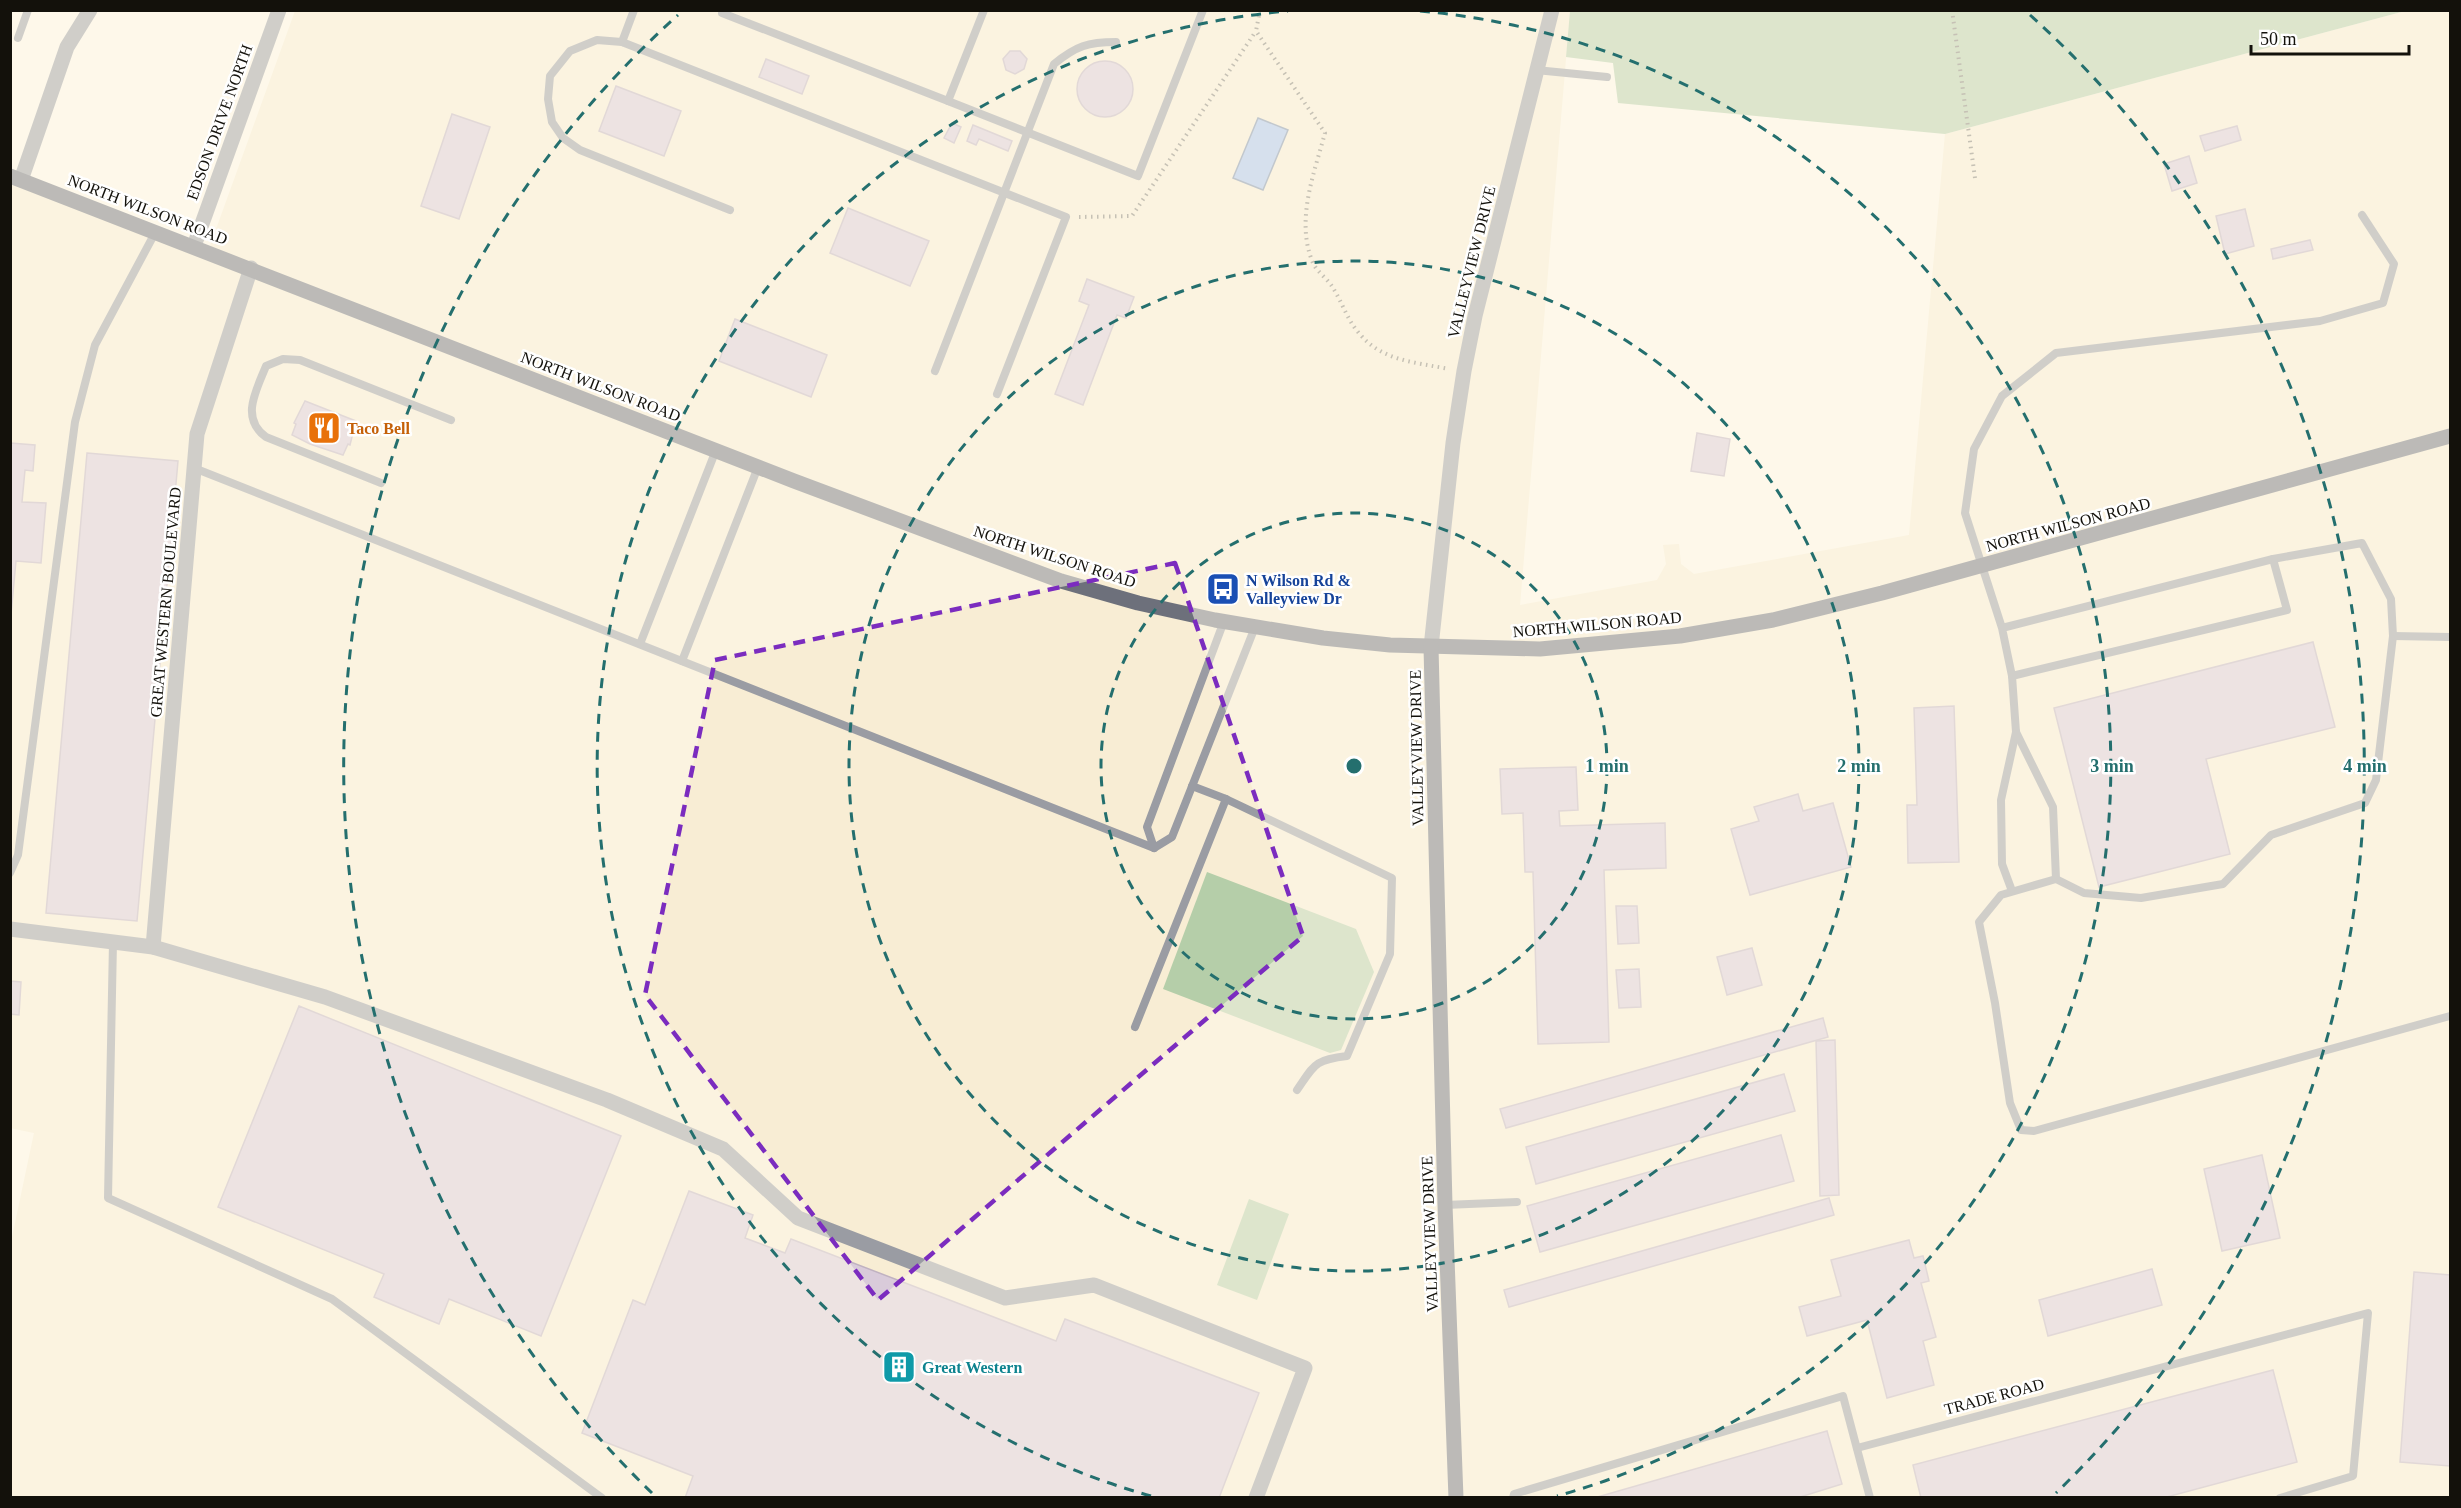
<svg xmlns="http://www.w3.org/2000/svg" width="2461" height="1508" font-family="Georgia,serif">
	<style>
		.built { fill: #f8edd4 }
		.green { fill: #b5cea9 }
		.water { fill: #a7c3f1; stroke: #7b8eac; stroke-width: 1.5 }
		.building { fill: #d9cbda; stroke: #c0b2c1; stroke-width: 1.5 }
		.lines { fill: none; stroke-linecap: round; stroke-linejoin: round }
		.path { stroke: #837f75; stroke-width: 4; stroke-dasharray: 1.5 4.5; stroke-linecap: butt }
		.lane { stroke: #9a9ca3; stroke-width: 8 }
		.street { stroke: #9a9ca3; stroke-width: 15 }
		.secondary { stroke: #6d707b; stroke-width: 15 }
		.marked { fill: none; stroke: #7b2cbf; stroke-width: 4.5; stroke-dasharray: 12 8; stroke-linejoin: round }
		.ring { fill: none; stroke: #246f6e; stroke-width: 3; stroke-dasharray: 10 8 }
		.labels { text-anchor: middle; stroke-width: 5; stroke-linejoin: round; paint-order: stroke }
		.street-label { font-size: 16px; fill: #13110b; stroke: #fff }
		.food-label { font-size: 16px; font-weight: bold; fill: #c56008; stroke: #fff; text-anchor: start }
		.transit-label { font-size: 16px; font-weight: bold; fill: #164399; stroke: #fff; text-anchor: start }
		.culture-label { font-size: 16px; font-weight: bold; fill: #0d838f; stroke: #fff; text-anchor: start }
		.centre { fill: #246f6e; stroke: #fff; stroke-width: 3 }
		.ring-label { font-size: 18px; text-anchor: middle; font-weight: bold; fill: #246f6e; stroke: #fff; stroke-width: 5; stroke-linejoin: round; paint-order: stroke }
	</style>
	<rect width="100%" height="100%" fill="#fef8ea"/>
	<polygon class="built" points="295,11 1570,11 1520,605 1657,580 1666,564 1663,545 1679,544 1681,564 1694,574 1909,535 1945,134 2405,11 2450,11 2450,1497 11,1497 11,1242 34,1133 10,1128 10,181 207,254"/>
	<g class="green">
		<polygon points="1570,11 1570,10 2405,11 1945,134 1618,103 1613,63 1566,57"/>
		<polygon points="1207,872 1356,929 1374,972 1341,1050 1330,1053 1163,989"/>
		<polygon points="1249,1199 1289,1214 1257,1300 1217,1285"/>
	</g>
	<polygon class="water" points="1258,118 1288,130 1263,190 1233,178"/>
	<g class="building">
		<polygon points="1010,51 1020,51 1027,59 1024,69 1015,74 1006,70 1003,59"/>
		<polygon points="766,59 809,76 802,94 759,77"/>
		<circle cx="1105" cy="89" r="28"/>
		<polygon points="616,86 681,111 664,156 599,131"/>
		<polygon points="452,114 490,127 459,219 421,206"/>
		<polygon points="952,123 961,127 954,143 944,138"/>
		<polygon points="973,125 1012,141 1008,151 979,139 976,145 967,141"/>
		<polygon points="2237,126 2241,140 2205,151 2200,136"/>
		<polygon points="2189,156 2197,183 2172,191 2164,164"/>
		<polygon points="848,208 929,241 910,286 830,253"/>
		<polygon points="2245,209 2254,246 2225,254 2216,216"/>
		<polygon points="2310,240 2313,250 2273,259 2271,249"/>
		<polygon points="1087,279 1134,297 1126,318 1117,315 1083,405 1055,394 1089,305 1079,301"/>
		<polygon points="735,319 827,355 811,397 719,361"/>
		<polygon points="305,401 356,421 350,445 348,444 343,455 310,444 292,435 296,424 294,423"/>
		<polygon points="1697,433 1730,439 1724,476 1691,471"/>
		<polygon points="10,443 35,445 33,471 25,470 22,502 46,503 41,563 16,561 10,625"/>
		<polygon points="87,453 178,461 137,921 46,913"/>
		<polygon points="2313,642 2335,727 2206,759 2230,854 2099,887 2054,708"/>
		<polygon points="1954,706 1959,862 1908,863 1907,805 1917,805 1914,708"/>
		<polygon points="1576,767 1578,810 1559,811 1560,826 1665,823 1666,868 1604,870 1609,1042 1538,1044 1533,872 1525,872 1523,813 1502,814 1500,769"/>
		<polygon points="1798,794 1803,811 1833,803 1851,867 1750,895 1731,829 1759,821 1754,807"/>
		<polygon points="1616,906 1637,906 1639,943 1618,944"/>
		<polygon points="1752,948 1762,985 1727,995 1717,957"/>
		<polygon points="1639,969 1641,1007 1619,1008 1616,970"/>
		<polygon points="10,981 21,982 19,1015 10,1014"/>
		<polygon points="299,1006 621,1136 541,1336 449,1299 439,1324 374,1297 384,1274 218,1207"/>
		<polygon points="1823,1018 1828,1037 1506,1128 1500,1109"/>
		<polygon points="1835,1040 1839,1195 1820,1196 1816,1041"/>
		<polygon points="1784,1074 1795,1111 1536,1184 1526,1147"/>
		<polygon points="1781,1135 1794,1181 1540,1252 1527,1206"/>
		<polygon points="2262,1155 2280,1238 2222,1251 2204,1169"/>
		<polygon points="689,1191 753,1215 745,1238 785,1253 791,1239 1056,1341 1065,1319 1259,1393 1219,1498 685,1498 693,1476 582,1433 633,1300 645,1305"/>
		<polygon points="1829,1198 1834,1215 1509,1307 1504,1290"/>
		<polygon points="1909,1240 1914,1258 1923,1256 1929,1281 1921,1283 1936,1337 1923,1341 1934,1385 1887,1398 1867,1320 1807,1336 1799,1307 1841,1296 1831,1260"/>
		<polygon points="2152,1269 2162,1305 2048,1336 2039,1300"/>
		<polygon points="2414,1272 2450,1275 2450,1466 2400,1462"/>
		<polygon points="2273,1370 2297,1462 2163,1498 1921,1498 1913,1465"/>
		<polygon points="1827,1431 1842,1484 1797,1498 1594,1498"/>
	</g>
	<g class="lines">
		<g class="path">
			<path d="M1260 10 1256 31 1325 133C1314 174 1295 221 1313 263 1317 272 1328 279 1333 288 1342 302 1347 319 1358 332 1381 361 1414 362 1449 369"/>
			<polyline points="1952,10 1975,178"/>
			<polyline points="1079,217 1132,216 1256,31"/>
		</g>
		<g class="lane">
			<polyline points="723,10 722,13 948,101"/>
			<polyline points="984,10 948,101 1138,176 1203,10"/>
			<polyline points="18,38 28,10"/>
			<polyline points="622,42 634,10"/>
			<polyline points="1536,70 1607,77"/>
			<polyline points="730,210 580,150 563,138 552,122 548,99 550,76 570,51 597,40 622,42 1066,217 997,394"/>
			<path d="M935 371 1054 64C1076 46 1088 42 1116 42"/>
			<polyline points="194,468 1154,848"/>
			<path d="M381 483 266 437C240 418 256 391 266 366L283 359 300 360 451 420"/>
			<polyline points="2002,628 2012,676 2287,610 2273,559 2002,628 1965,513 1974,449 2002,396 2056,353 2320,321 2383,303 2394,264 2362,215"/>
			<polyline points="2393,636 2450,637"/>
			<polyline points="640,644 716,450"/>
			<polyline points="682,661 758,467"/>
			<polyline points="2012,676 2016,732 2053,807 2056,879 2084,893 2141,898 2223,884 2271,835 2365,803 2376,780 2393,636 2391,599 2362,543 2273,559"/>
			<polyline points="1192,786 1226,799"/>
			<polyline points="1154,848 1172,837 1255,627"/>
			<polyline points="1154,848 1147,827 1224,621"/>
			<polyline points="10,873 18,855 75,422 95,345 156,231"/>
			<polyline points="2056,879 2001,895 1979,922 1995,1003 2010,1103 2021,1130 2034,1131 2450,1016"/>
			<polyline points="2012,891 2002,864 2001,800 2016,732"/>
			<polyline points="113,942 108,1198 332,1299 602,1498"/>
			<path d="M1135 1027 1226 799 1392 878 1390 954 1347 1056C1314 1060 1315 1064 1297 1090"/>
			<polyline points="1445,1205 1517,1202"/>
			<polyline points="1857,1448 2368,1313 2353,1476 2280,1498"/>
			<polyline points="1513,1498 1514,1494 1843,1396 1870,1498"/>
		</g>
		<g class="street">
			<polyline points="21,180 67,47 90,10"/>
			<polyline points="194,246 279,10"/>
			<polyline points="1431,647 1453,443 1464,371 1475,316 1552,10"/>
			<polyline points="10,929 153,947 325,997 607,1100 723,1149 798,1218 1005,1298 1094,1285 1305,1368 1256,1498"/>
			<polyline points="153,947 197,434 251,268"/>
		</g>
		<g class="secondary">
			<polyline points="10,176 794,481 1061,581 1138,603 1215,620 1323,638 1390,645 1540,649 1680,636 1773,620 1882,593 2450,436"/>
			<polyline points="1431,647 1445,1205 1456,1498"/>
		</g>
	</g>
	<path d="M0 0H2461V1508H0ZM1175 563 1303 936 878 1300 645 995 715 660Z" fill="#fef8ea" fill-opacity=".55" fill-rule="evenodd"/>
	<path class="marked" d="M1175 563 1303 936 878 1300 645 995 715 660Z"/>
	<g class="ring">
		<circle cx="1354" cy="766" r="253"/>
		<circle cx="1354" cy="766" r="505"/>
		<path d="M1151 1496A758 758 0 0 1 1288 11M1420 11A758 758 0 0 1 1557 1496"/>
		<path d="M652 1493A1011 1011 0 0 1 678 15M2030 15A1011 1011 0 0 1 2056 1493"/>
	</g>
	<defs>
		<symbol id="restaurant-square" viewBox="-11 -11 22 22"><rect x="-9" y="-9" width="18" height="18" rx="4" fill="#e8710a" stroke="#fff"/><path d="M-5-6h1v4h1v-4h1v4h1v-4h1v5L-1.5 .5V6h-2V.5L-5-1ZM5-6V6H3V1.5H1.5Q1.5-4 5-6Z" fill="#fff"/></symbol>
		<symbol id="bus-square" viewBox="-11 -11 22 22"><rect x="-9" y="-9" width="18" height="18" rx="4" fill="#1a4fb4" stroke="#fff"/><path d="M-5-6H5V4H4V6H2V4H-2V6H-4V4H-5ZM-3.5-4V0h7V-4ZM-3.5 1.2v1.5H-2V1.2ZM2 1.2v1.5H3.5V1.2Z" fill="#fff"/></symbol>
		<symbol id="building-square" viewBox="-11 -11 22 22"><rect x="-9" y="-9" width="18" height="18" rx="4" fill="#0f9aa8" stroke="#fff"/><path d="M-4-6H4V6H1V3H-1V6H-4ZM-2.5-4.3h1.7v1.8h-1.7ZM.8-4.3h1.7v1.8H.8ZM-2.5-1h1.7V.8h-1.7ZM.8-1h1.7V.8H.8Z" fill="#fff"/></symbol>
	</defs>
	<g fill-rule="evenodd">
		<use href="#restaurant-square" x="305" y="409" width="38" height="38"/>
		<use href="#bus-square" x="1204" y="570" width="38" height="38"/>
		<use href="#building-square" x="880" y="1348" width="38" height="38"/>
	</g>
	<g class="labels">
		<g class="street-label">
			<text transform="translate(219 122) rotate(-70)" y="6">EDSON DRIVE NORTH</text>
			<text transform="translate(148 209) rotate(21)" y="6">NORTH WILSON ROAD</text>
			<text transform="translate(1471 262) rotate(-76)" y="6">VALLEYVIEW DRIVE</text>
			<text transform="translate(601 386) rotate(21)" y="6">NORTH WILSON ROAD</text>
			<text transform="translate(2068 524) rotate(-15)" y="6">NORTH WILSON ROAD</text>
			<text transform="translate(1055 556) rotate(18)" y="6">NORTH WILSON ROAD</text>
			<text transform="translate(165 602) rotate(-85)" y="6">GREAT WESTERN BOULEVARD</text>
			<text transform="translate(1597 624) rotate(-5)" y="6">NORTH WILSON ROAD</text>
			<text transform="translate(1416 748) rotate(-91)" y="6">VALLEYVIEW DRIVE</text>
			<text transform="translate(1429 1234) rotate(-92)" y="6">VALLEYVIEW DRIVE</text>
			<text transform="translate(1994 1396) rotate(-15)" y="6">TRADE ROAD</text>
		</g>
		<g class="food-label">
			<text x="347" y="434">Taco Bell</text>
		</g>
		<g class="transit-label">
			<text x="1246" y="586">N Wilson Rd &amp;<tspan x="1246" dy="18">Valleyview Dr</tspan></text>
		</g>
		<g class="culture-label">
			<text x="922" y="1373">Great Western</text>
		</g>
	</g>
	<circle cx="1354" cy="766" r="9" class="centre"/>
	<g class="ring-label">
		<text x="1607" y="772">1 min</text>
		<text x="1859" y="772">2 min</text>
		<text x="2112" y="772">3 min</text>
		<text x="2365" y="772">4 min</text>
	</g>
	<rect width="2461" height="1508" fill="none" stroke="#13110b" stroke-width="24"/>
	<path d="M2251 45v9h158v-9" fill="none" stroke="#13110b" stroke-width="3"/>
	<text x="2260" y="45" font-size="18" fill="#13110b" stroke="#ffffff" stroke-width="4.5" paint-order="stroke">50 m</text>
</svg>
